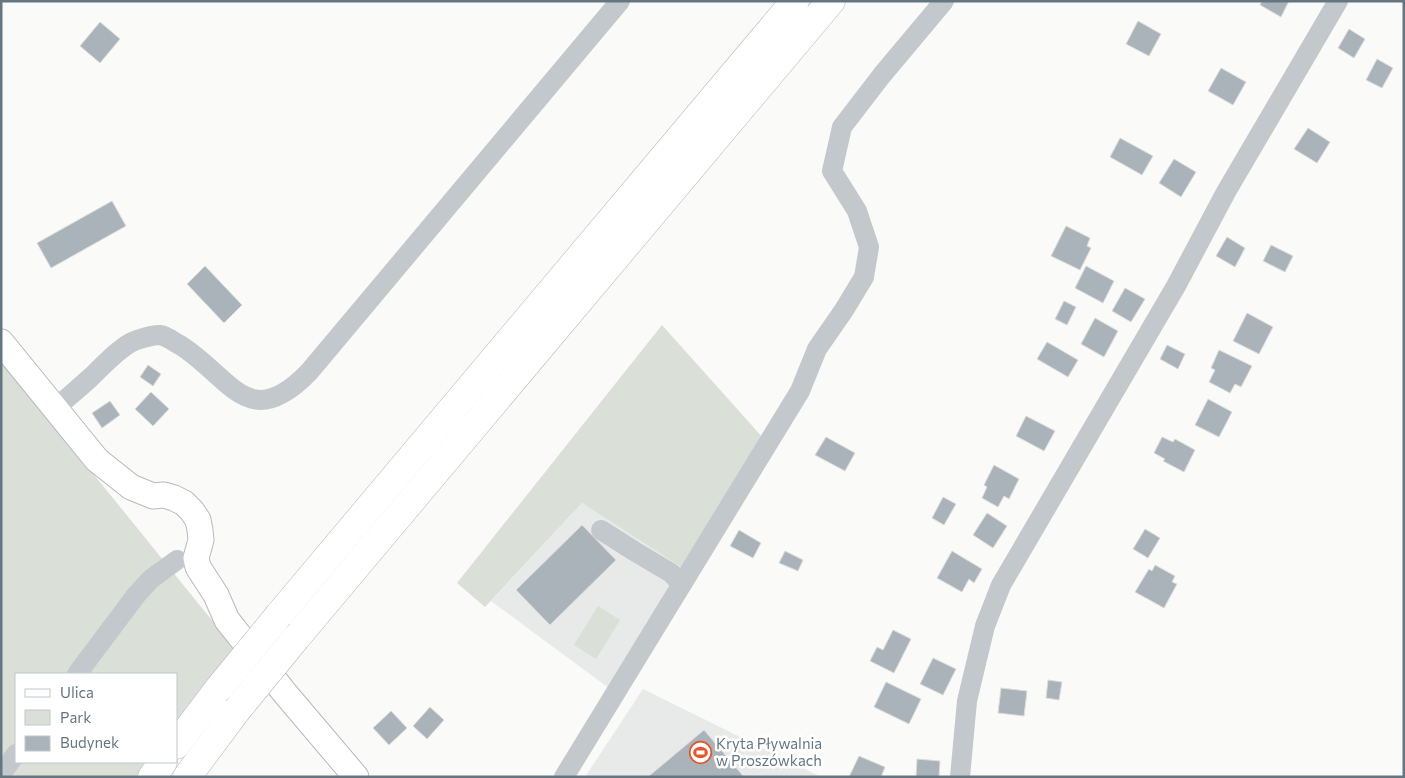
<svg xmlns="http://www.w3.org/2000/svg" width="1405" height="778" font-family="Commissioner,sans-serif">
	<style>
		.built { fill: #e8e9e9 }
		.green { fill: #dadfd7 }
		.building { fill: #aab3b9; stroke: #dcdcda }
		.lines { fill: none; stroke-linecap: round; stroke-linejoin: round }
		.major-casing { stroke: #b5babe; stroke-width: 27 }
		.highway-casing { stroke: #b4b9bd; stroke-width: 29 }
		.minor { stroke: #c3c8cc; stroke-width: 20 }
		.major { stroke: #fff; stroke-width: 25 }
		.highway { stroke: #fff; stroke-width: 28 }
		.highway-bridge-casing { stroke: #b4b9bd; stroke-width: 29; stroke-linecap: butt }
		.highway-bridge { stroke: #fff; stroke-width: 28 }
		.labels { text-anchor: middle; stroke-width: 5; stroke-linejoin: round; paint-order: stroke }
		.poi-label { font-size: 15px; fill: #657683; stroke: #fff; text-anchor: start }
	</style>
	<rect width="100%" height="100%" fill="#fafaf8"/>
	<g class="built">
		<polygon points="582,503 687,571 610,689 491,601"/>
		<polygon points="643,689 821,777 585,777"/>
	</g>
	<g class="green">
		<polygon points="662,325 765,440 687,571 582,503 485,607 457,583"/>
		<polygon points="1,360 236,650 176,725 176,674 16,674 16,762 148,762 136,777 1,777"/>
		<polygon points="598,606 620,620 596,659 574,645"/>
	</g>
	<g class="building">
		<polygon points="1262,1 1289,1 1281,17 1260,5"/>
		<polygon points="1138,21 1161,34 1149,56 1126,44"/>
		<polygon points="100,22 120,39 100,63 80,46"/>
		<polygon points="1349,29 1365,39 1354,58 1338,48"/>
		<polygon points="1377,59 1393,68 1382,88 1366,80"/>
		<polygon points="1221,68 1246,82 1233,105 1208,91"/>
		<polygon points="1308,128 1330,142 1317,163 1294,149"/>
		<polygon points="1120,138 1153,156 1142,175 1110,157"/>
		<polygon points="1174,159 1196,172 1181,197 1159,183"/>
		<polygon points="112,201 126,226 51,268 37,243"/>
		<polygon points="1066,226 1090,238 1087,246 1091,248 1080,270 1051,256"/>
		<polygon points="1227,237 1245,248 1235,267 1216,256"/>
		<polygon points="1271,245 1293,256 1285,272 1263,261"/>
		<polygon points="205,266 242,305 224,323 187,284"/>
		<polygon points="1086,266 1114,281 1103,303 1075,288"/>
		<polygon points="1125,288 1145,299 1131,322 1112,311"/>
		<polygon points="1064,301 1076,307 1067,325 1055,319"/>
		<polygon points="1247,313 1273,327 1259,354 1233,341"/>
		<polygon points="1095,318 1118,331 1104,357 1081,344"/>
		<polygon points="1047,342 1078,360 1068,377 1037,359"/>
		<polygon points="1167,345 1185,354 1178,369 1160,359"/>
		<polygon points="1219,350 1252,366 1241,387 1235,384 1230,393 1209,382 1215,370 1211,368"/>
		<polygon points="148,365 161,374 153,386 140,377"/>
		<polygon points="151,392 169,409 153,426 135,409"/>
		<polygon points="1208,399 1232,412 1219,437 1195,425"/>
		<polygon points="110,401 120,415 102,428 92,413"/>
		<polygon points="1026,416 1055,431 1044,451 1016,436"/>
		<polygon points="826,437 855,453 845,471 815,455"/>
		<polygon points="1162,437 1173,442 1175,439 1195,450 1184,472 1163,461 1165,459 1154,453"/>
		<polygon points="994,465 1019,479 1009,499 1004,496 998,507 982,498 987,487 984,485"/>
		<polygon points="943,497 956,504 944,525 932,518"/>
		<polygon points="987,513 1007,526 993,548 973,535"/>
		<polygon points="582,525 616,560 550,625 516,590"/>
		<polygon points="1145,529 1160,538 1148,558 1133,549"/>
		<polygon points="739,530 761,543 753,558 730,546"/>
		<polygon points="785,551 803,560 798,571 779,563"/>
		<polygon points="952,551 982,569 974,583 969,579 962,592 937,578"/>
		<polygon points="1155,565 1175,576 1172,582 1177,584 1164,608 1135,592 1149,569 1152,571"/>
		<polygon points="893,630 911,639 894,673 870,661 877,647 883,650"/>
		<polygon points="933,658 956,669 943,695 920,684"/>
		<polygon points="1048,680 1062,682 1059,700 1046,698"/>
		<polygon points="886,682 921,699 909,724 874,707"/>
		<polygon points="1001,688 1027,691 1024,716 998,713"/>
		<polygon points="430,707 444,720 427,739 413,726"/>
		<polygon points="391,711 407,728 389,745 373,728"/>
		<polygon points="704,730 744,777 650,777 649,776"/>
		<polygon points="859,756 885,767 881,777 849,777"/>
		<polygon points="917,759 940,761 939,777 916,777"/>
	</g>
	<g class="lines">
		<defs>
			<polyline id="major" points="1,342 97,460 131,487 153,496 164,495 174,498 184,503 192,511 198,520 200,530 201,540 196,558 198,567 216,595 227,620 284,692 356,777"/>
			<g id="highway">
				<polyline points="279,615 795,1"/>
				<polyline points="296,638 831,1"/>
				<polyline points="176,745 220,687"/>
				<polyline points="152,777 163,762"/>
				<polyline points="187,777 237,710"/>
			</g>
		</defs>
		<use href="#major" class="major-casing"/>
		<use href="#highway" class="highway-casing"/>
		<g class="minor">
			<path d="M56 408C67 398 79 388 90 378 102 367 121 345 137 340 143 338 154 335 160 335 167 336 174 342 180 345 230 376 248 435 309 372L620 1"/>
			<polyline points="601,530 634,551 671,573 682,584"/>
			<polyline points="77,674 137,594 151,579 177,560"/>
			<polyline points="1,774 16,754"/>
			<polyline points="564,777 800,391 817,349 844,310 864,277 869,247 857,211 832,171 842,127 882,75 944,1"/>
			<polyline points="960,777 967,701 985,626 1001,585 1176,286 1226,192 1338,1"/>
		</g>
		<use href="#major" class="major"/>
		<use href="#highway" class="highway"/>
		<defs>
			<g id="highway-bridge">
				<polyline points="220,687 279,615"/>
				<polyline points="237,710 296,638"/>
			</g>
		</defs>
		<use href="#highway-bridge" class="highway-bridge-casing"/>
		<use href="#highway-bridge" class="highway-bridge"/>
	</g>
	<defs>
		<symbol id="stadium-ring" viewBox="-11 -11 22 22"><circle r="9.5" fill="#fff" stroke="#e4572e" stroke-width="1.5"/><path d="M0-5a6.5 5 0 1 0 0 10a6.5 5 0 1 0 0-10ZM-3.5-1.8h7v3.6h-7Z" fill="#e4572e"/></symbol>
	</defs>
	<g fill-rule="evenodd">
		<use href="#stadium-ring" x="688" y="740" width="25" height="25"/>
	</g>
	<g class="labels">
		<g class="poi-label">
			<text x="716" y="749">Kryta Pływalnia<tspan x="716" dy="17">w Proszówkach</tspan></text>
		</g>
	</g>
	<rect width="1405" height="778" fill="none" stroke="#657683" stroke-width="5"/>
	<rect x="15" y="673" width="162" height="90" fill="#ffffff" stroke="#c1c8cd"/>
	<rect x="25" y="689" width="25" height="8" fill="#ffffff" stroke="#c1c8cd"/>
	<text x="60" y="698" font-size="15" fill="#657683">Ulica</text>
	<rect x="25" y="710" width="25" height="15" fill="#dadfd7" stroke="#c1c8cd"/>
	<text x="60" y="723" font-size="15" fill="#657683">Park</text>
	<rect x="25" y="736" width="25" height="15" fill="#aab3b9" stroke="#c1c8cd"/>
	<text x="60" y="748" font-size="15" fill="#657683">Budynek</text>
</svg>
